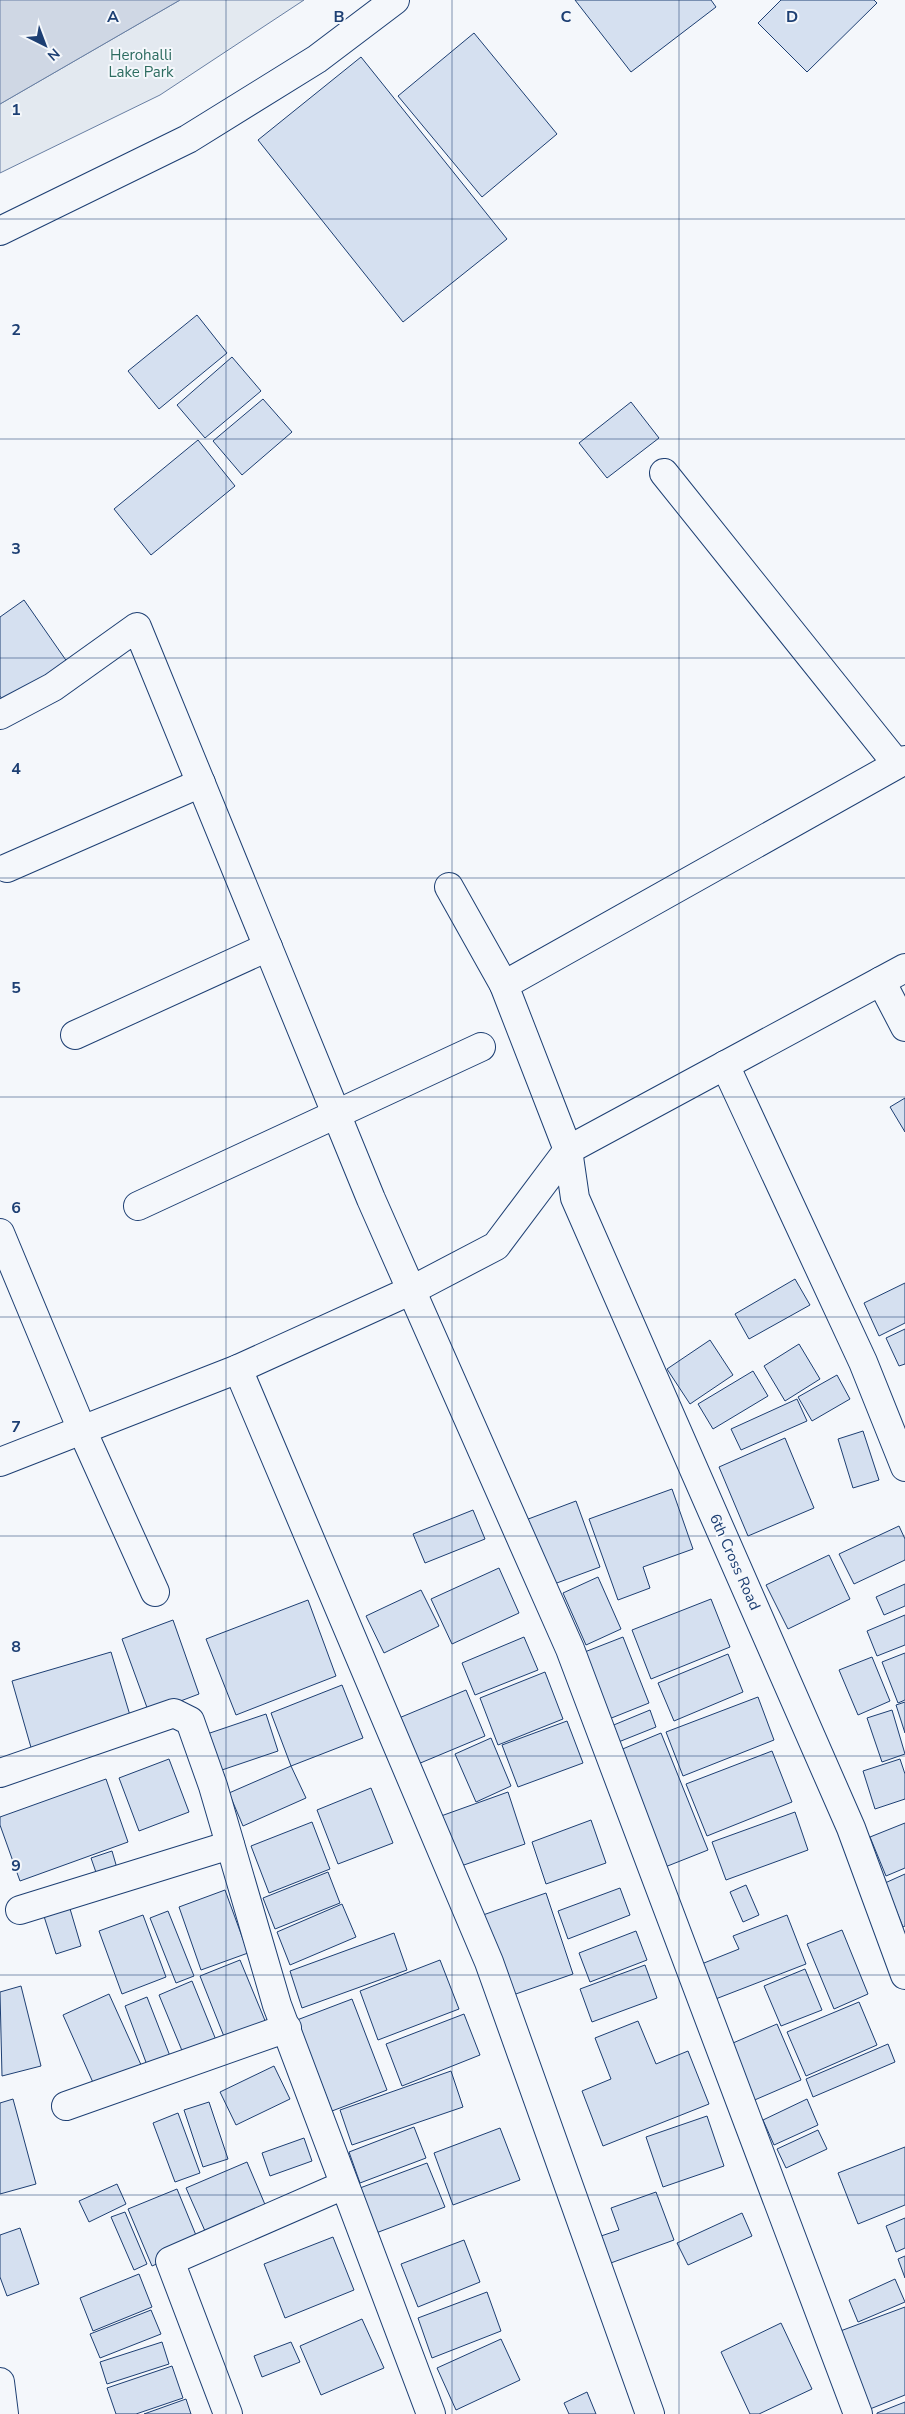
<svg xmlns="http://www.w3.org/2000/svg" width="905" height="2414" font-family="'Nunito Sans',sans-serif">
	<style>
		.green { fill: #e3e9f0; stroke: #687fa3 }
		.water { fill: #cfd7e4; stroke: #687fa3 }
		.building { fill: #d5e0f0; stroke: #1d3f73 }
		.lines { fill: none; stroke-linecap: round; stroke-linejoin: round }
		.minor-casing { stroke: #1d3f73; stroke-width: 30 }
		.secondary-casing { stroke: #1d3f73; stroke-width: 30 }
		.minor { stroke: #f4f7fb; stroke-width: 28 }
		.secondary { stroke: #f4f7fb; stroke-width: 28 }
		.grid { fill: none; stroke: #1d3f73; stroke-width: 1; stroke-opacity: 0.55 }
		.labels { text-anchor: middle; stroke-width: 4; stroke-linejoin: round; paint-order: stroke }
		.park-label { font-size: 15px; fill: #2c6c60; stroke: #f4f7fb }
		.street-label { font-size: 15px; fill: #1d3f73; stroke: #f4f7fb }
		.grid-label { font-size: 16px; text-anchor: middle; font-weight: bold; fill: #1d3f73; stroke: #f4f7fb; stroke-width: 4; stroke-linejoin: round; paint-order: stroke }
	</style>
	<rect width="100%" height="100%" fill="#f4f7fb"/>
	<polygon class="green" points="180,0 304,0 160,95 0,173 0,104"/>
	<polygon class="water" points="0,0 180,0 0,104"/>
	<g class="building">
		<polygon points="575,0 711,0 716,7 631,72"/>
		<polygon points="781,0 874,0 877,3 807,72 758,23"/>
		<polygon points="474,33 557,134 482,197 398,96"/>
		<polygon points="361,57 507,239 403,322 258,140"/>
		<polygon points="197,315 227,353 159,409 128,371"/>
		<polygon points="232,357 261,391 205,438 177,405"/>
		<polygon points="263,399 292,432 242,475 213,441"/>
		<polygon points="631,402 659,438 607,478 579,443"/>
		<polygon points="198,440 235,486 151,555 114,509"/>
		<polygon points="24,600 70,666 8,709 0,696 0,617"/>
		<polygon points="905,1098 905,1132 890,1107"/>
		<polygon points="795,1279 810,1305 749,1339 735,1314"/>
		<polygon points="905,1283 905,1323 879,1336 864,1303"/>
		<polygon points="905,1329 905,1364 899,1366 886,1338"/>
		<polygon points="710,1340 733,1375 690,1404 667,1369"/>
		<polygon points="799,1344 820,1379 785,1401 764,1366"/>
		<polygon points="753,1371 768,1396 713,1429 698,1404"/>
		<polygon points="837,1375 850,1399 812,1421 798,1397"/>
		<polygon points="797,1399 807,1421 741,1450 731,1429"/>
		<polygon points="863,1431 879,1480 853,1488 838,1439"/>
		<polygon points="785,1438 814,1508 748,1536 719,1467"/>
		<polygon points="672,1489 693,1549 643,1567 650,1588 618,1600 589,1519"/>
		<polygon points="576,1501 600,1567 546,1587 523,1521"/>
		<polygon points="473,1510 485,1539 425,1563 413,1534"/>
		<polygon points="899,1526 905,1539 905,1560 854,1584 839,1554"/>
		<polygon points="829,1555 850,1599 788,1629 766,1585"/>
		<polygon points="499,1568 519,1613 452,1644 431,1599"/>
		<polygon points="598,1577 621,1629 586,1645 563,1593"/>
		<polygon points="905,1584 905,1606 884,1615 876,1597"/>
		<polygon points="421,1590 439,1626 384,1653 366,1616"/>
		<polygon points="711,1599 730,1647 651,1679 632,1630"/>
		<polygon points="308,1600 336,1676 236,1715 206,1639"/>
		<polygon points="905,1615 905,1645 877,1656 867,1631"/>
		<polygon points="173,1620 199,1694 149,1713 122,1639"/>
		<polygon points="524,1637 538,1670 475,1695 462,1663"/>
		<polygon points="623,1637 649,1703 604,1721 577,1655"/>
		<polygon points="111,1652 132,1722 32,1751 12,1681"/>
		<polygon points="905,1653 905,1700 898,1703 882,1662"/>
		<polygon points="728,1654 743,1692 674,1721 658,1683"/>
		<polygon points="872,1657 890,1701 858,1715 839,1670"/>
		<polygon points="545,1672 563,1719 498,1745 480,1698"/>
		<polygon points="342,1685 363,1738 291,1766 271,1713"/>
		<polygon points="466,1690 485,1736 418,1764 399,1718"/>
		<polygon points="758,1697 774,1740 683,1776 666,1732"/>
		<polygon points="905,1702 905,1733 896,1705"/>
		<polygon points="650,1710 656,1727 611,1745 604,1729"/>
		<polygon points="892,1710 905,1754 882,1762 867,1718"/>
		<polygon points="266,1714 278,1751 216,1772 204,1735"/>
		<polygon points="567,1721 583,1763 518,1787 502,1745"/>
		<polygon points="661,1733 708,1850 660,1869 613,1753"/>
		<polygon points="491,1738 511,1786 476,1802 455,1754"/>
		<polygon points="772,1751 792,1802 707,1836 686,1784"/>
		<polygon points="169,1759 189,1812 139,1831 119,1778"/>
		<polygon points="900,1759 905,1774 905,1799 875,1809 863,1771"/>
		<polygon points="291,1766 306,1798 243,1826 229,1793"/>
		<polygon points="106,1779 128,1842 20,1881 0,1825 0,1817"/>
		<polygon points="371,1788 393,1843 338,1864 317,1810"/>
		<polygon points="508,1792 525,1844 458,1867 441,1816"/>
		<polygon points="795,1812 808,1850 726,1880 712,1842"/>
		<polygon points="591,1820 606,1863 546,1884 532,1842"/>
		<polygon points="312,1822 330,1869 269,1893 251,1846"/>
		<polygon points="905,1823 905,1868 886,1876 870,1837"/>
		<polygon points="112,1851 119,1875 99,1881 91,1858"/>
		<polygon points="328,1872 340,1903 275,1929 263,1898"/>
		<polygon points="905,1874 905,1926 903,1927 885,1883"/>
		<polygon points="746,1885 759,1915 743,1922 730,1892"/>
		<polygon points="620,1888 630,1915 568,1939 558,1911"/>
		<polygon points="225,1890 248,1953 201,1970 179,1907"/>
		<polygon points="546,1893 573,1974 510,1996 483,1915"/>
		<polygon points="68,1902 81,1946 56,1954 42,1910"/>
		<polygon points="342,1904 356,1937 290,1965 277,1932"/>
		<polygon points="168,1911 194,1976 176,1983 150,1918"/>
		<polygon points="143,1915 166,1977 122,1994 99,1931"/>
		<polygon points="787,1915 806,1964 713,2000 699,1965 739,1949 733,1936"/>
		<polygon points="842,1930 868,1994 834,2009 807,1944"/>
		<polygon points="636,1931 647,1960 590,1982 579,1953"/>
		<polygon points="394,1933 407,1970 302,2008 290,1971"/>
		<polygon points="240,1960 266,2023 225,2039 200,1976"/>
		<polygon points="440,1960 459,2009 378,2040 360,1991"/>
		<polygon points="645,1965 657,1998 592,2022 580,1989"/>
		<polygon points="805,1969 822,2010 781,2026 764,1986"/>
		<polygon points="192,1981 216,2040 183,2053 159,1995"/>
		<polygon points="21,1986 41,2066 2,2076 0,1992"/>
		<polygon points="109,1994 142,2067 95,2087 63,2015"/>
		<polygon points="147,1997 170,2056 147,2065 125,2006"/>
		<polygon points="352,1999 387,2090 332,2111 297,2020"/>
		<polygon points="859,2002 877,2045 806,2076 787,2032"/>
		<polygon points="464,2014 480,2055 402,2086 386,2044"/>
		<polygon points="638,2021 656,2064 688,2051 709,2104 603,2146 582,2091 611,2079 595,2038"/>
		<polygon points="777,2024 801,2080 750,2102 726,2046"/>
		<polygon points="888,2044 895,2062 813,2097 806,2079"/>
		<polygon points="274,2066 290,2099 236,2125 220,2092"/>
		<polygon points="451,2071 463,2107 352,2145 340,2110"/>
		<polygon points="13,2099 36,2184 0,2194 0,2103"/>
		<polygon points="807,2099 818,2125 774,2145 763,2120"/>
		<polygon points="209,2102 228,2159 203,2167 184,2110"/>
		<polygon points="178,2113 200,2173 175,2182 153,2123"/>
		<polygon points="707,2116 724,2166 663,2187 646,2137"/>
		<polygon points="414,2127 426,2158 360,2183 349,2152"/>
		<polygon points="500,2128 520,2180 453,2205 434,2153"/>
		<polygon points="818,2130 827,2149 786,2168 777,2149"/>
		<polygon points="304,2138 312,2161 270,2176 262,2153"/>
		<polygon points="905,2147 905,2205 858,2224 838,2173"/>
		<polygon points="247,2162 269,2214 209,2240 186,2188"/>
		<polygon points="427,2163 445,2207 376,2233 360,2188"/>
		<polygon points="117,2184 126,2204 89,2222 79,2201"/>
		<polygon points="177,2189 200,2245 152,2266 128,2209"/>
		<polygon points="656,2192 674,2240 608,2264 598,2237 619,2230 611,2208"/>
		<polygon points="125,2212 147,2264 134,2270 111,2217"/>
		<polygon points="742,2213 752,2236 688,2265 677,2243"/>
		<polygon points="905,2218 905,2248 896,2252 886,2226"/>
		<polygon points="20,2228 39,2284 7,2296 0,2277 0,2235"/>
		<polygon points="333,2237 354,2290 285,2318 264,2264"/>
		<polygon points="464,2240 480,2282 418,2307 401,2264"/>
		<polygon points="905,2256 905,2278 898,2259"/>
		<polygon points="139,2274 152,2307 93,2331 80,2298"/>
		<polygon points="895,2279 905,2302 858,2322 849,2300"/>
		<polygon points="487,2292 501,2331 432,2358 418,2318"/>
		<polygon points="905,2307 905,2395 865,2411 835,2333"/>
		<polygon points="151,2310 161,2334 100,2358 90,2334"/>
		<polygon points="362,2319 384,2368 321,2395 300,2346"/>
		<polygon points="781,2323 812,2389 759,2414 750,2414 721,2352"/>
		<polygon points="501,2339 520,2380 456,2410 437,2368"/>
		<polygon points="162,2342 169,2364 107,2384 100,2362"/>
		<polygon points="291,2342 300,2362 262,2377 254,2356"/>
		<polygon points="172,2366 183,2398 136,2414 116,2414 107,2388"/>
		<polygon points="587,2392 596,2414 569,2414 564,2403"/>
		<polygon points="186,2399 191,2414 144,2414"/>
		<polygon points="905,2402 905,2414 877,2414 877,2413"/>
	</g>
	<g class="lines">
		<defs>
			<g id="minor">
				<polyline points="664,473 897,764"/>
				<polyline points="0,715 53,687 137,627 371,1199 570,1649 858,2414"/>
				<polyline points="905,760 504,985 568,1150 575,1198 851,1828 905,1975"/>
				<polyline points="7,868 201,783"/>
				<polyline points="449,887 504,985"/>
				<polyline points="881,981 905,1027"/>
				<polyline points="75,1035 268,947"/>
				<polyline points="725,1065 863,1362 905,1467"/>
				<polyline points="138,1206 481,1047"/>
				<polyline points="0,1233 82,1430 155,1592"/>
				<polyline points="238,1369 489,1962 650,2414"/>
				<polyline points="0,1462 238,1369 412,1290 496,1246 568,1150 905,968"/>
				<polyline points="0,1773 174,1713 190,1721 213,1786 277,2005 431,2414"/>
				<polyline points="20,1910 230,1845"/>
				<polyline points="66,2106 287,2028"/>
				<polyline points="0,2382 4,2414"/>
				<polyline points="228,2414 170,2261 344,2185"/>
			</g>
			<polyline id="secondary" points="0,231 188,139 317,59 395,0"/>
		</defs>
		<use href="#minor" class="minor-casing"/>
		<use href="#secondary" class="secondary-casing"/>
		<use href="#minor" class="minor"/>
		<use href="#secondary" class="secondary"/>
	</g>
	<path class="grid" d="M226 0V2414M452 0V2414M679 0V2414M0 219H905M0 439H905M0 658H905M0 878H905M0 1097H905M0 1317H905M0 1536H905M0 1756H905M0 1975H905M0 2195H905"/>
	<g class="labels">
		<g class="park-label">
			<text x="141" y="60">Herohalli<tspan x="141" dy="17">Lake Park</tspan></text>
		</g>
		<g class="street-label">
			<text transform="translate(735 1562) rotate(66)" y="5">6th Cross Road</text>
		</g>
	</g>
	<g class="grid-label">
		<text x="113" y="22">A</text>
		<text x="339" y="22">B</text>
		<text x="566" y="22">C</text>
		<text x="792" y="22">D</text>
		<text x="16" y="115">1</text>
		<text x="16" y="335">2</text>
		<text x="16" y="554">3</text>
		<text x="16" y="774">4</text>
		<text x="16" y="993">5</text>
		<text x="16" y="1213">6</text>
		<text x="16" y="1432">7</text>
		<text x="16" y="1652">8</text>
		<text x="16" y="1871">9</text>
	</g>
	<g transform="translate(45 45) rotate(138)" stroke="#f4f7fb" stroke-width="4" paint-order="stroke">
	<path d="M0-4L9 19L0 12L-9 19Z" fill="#1d3f73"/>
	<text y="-8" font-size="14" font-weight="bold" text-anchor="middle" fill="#1d3f73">N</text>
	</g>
</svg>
